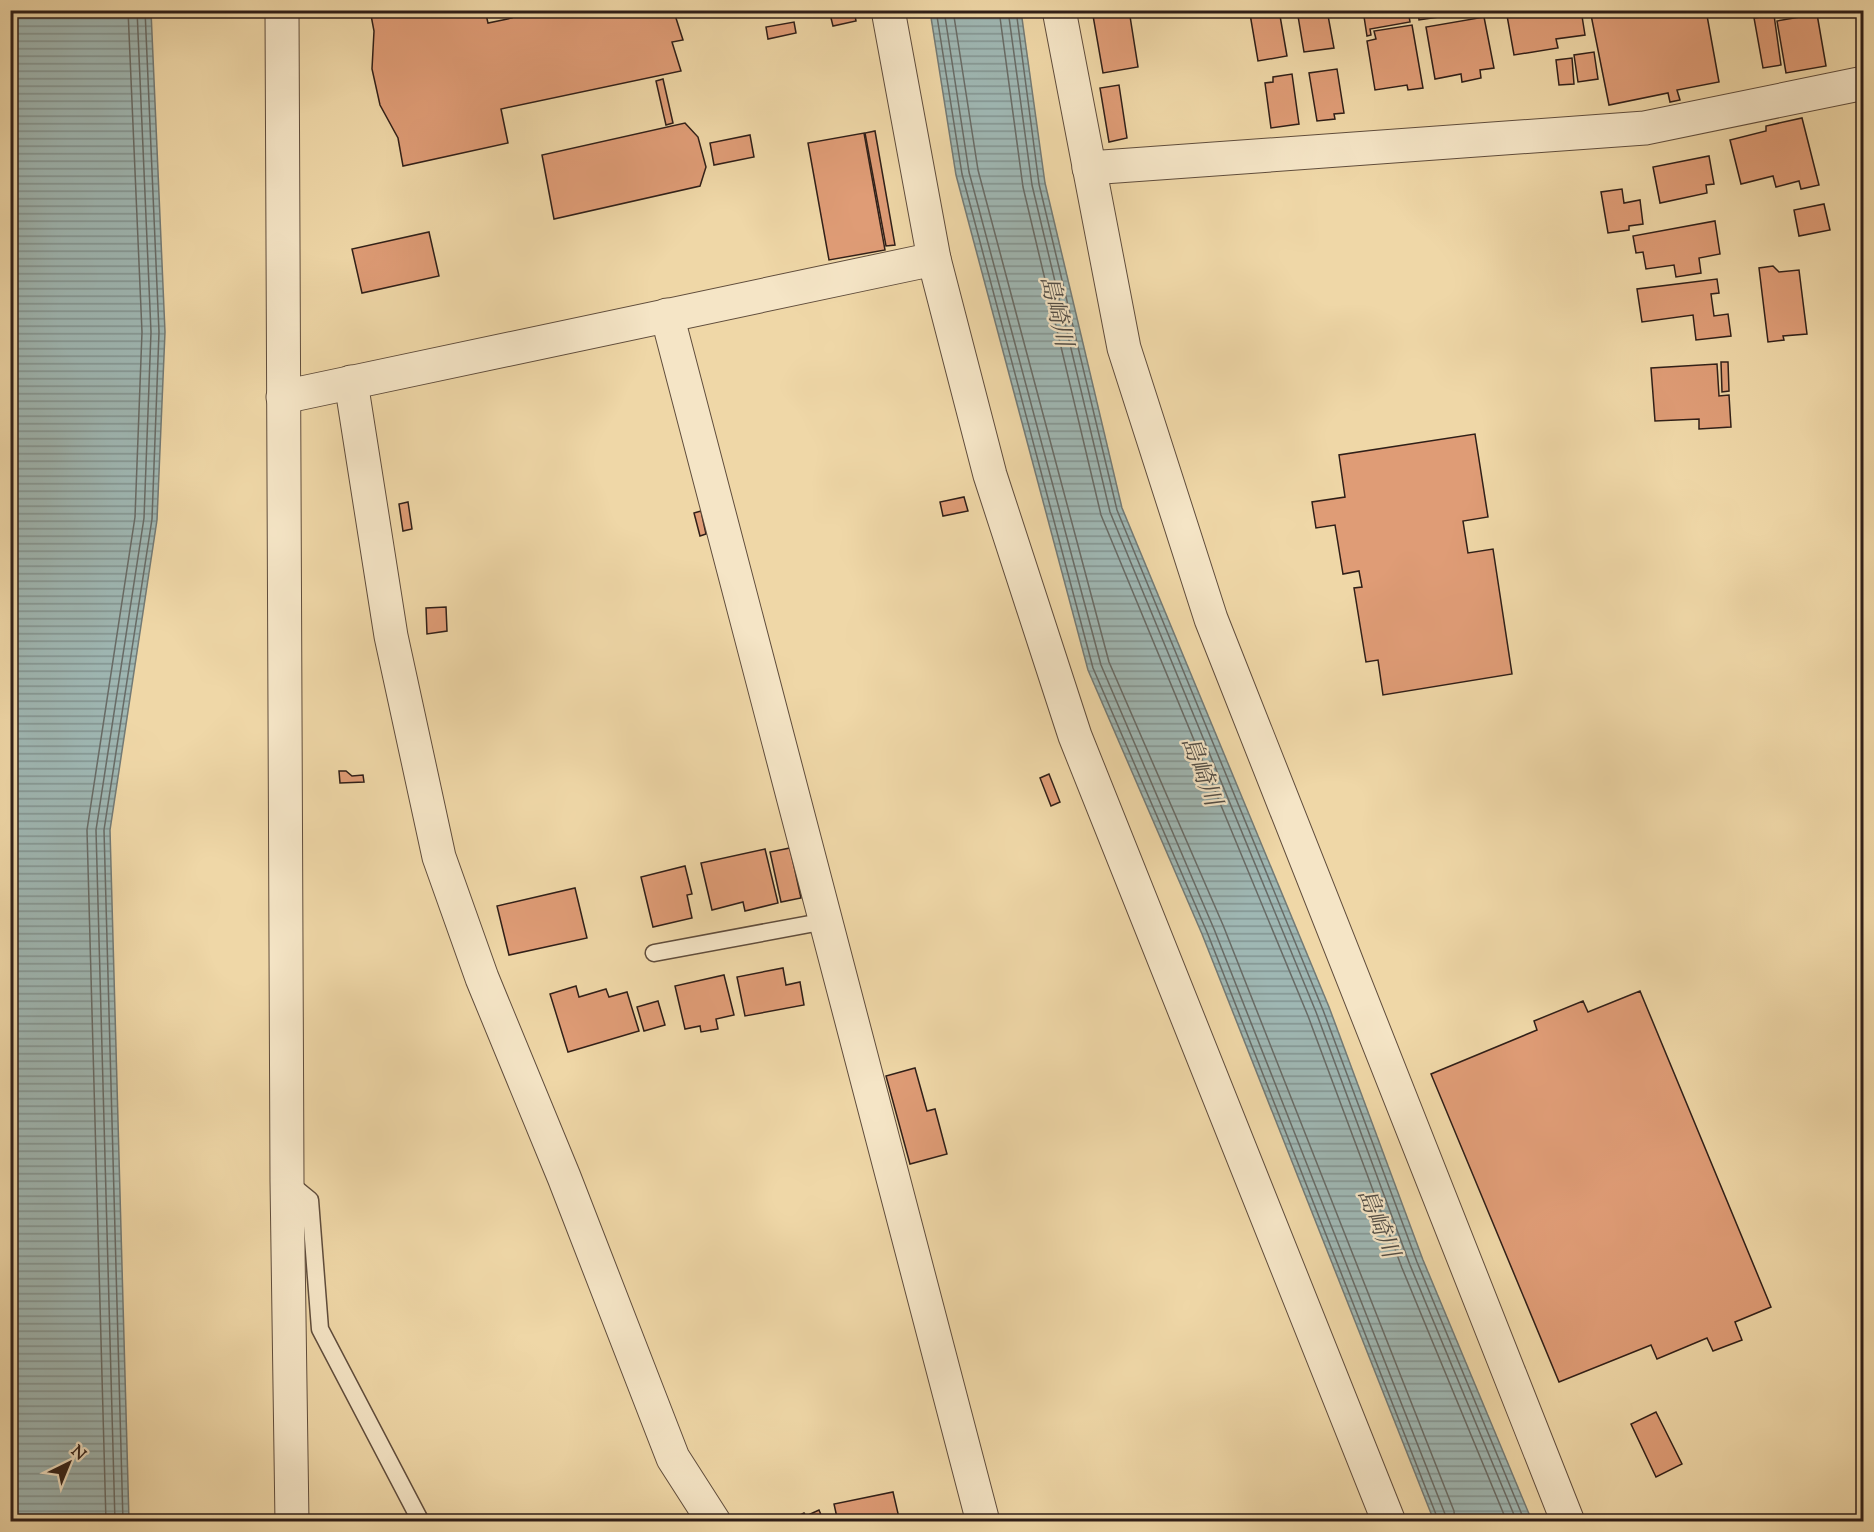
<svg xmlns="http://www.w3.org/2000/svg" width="1874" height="1532" font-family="'Sorts Mill Goudy','Noto Serif JP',serif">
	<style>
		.water { fill: url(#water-rules); stroke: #737a75; stroke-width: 1.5 }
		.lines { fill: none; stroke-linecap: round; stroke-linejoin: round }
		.shore { stroke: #686b66; stroke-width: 1.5 }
		.building { fill: #df9c76; stroke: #301f18; stroke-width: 1.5 }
		.service-casing { stroke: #604d3c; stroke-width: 19 }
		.minor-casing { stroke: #604d3c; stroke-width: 35 }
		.tertiary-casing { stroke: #604d3c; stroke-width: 35 }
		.service { stroke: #f5e5c6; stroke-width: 16 }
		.minor { stroke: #f5e5c6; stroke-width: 33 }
		.tertiary { stroke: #f5e5c6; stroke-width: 33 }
		.labels { text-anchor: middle; stroke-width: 4.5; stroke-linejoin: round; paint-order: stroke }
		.water-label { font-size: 24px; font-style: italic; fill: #514d46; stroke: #f5e5c6 }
	</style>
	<defs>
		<pattern id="water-rules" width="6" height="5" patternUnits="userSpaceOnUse" patternTransform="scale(1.5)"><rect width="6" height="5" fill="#9fb7b3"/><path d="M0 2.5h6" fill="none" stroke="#829491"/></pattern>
	</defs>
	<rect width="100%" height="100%" fill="#efd7a7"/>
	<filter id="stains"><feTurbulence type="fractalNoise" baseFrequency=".00333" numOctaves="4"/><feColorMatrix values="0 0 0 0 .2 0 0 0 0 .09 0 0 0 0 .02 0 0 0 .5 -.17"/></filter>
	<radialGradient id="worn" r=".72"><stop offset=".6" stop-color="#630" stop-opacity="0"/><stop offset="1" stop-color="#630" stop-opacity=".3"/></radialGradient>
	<g class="water">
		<polygon points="10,11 151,11 165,332 157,520 110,830 129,1521 11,1521"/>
		<polygon points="930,11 1021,11 1045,183 1122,508 1329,1007 1423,1260 1532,1521 1434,1521 1202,934 1088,670 956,175"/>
	</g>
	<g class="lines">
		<g class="shore">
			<polyline points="936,10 962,174 1093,668 1207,932 1439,1522"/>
			<polyline points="944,10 969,172 1101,665 1214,929 1445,1514 1446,1522"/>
			<polyline points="953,10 978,170 1109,662 1223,925 1454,1511 1455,1522"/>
			<polyline points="999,10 1023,187 1101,515 1308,1016 1402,1268 1507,1522"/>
			<polyline points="1008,10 1032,185 1110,512 1316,1012 1410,1265 1517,1522"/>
			<polyline points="1016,10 1039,184 1117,510 1323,1010 1417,1262 1525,1522"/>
			<polyline points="106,1522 87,830 135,517 142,332 128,10"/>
			<polyline points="115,1522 96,830 144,518 151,332 137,10"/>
			<polyline points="123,1522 104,830 152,519 159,332 145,10"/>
		</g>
	</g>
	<g class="building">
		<polygon points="370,10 485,10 488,23 512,18 510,10 664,10 665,14 674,12 683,40 672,42 681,71 501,109 508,143 403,166 398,138 380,105 372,69 374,31"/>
		<polygon points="829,10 854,10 856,21 833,26"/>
		<polygon points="1092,10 1129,10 1138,67 1103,73"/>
		<polygon points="1270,10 1279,10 1287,56 1258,61 1250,14"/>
		<polygon points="1297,10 1327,10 1334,48 1304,52"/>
		<polygon points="1363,10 1408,10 1410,22 1370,29 1371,35 1367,36"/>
		<polygon points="1418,10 1444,10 1445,16 1419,20"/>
		<polygon points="1506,10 1581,10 1585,35 1556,39 1558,48 1514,55"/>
		<polygon points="1590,10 1706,10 1719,82 1677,90 1680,100 1670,102 1668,93 1609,105"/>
		<polygon points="1817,14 1826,66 1786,73 1777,21"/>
		<polygon points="1774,15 1781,65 1763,68 1754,18"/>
		<polygon points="1484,17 1494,68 1480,70 1481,78 1462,82 1461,74 1435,79 1426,27"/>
		<polygon points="794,22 796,33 768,39 766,27"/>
		<polygon points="1412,25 1423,88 1408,90 1407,85 1375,90 1367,41 1376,39 1374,31"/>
		<polygon points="1594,52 1598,79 1578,82 1574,55"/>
		<polygon points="1572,58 1574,84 1559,85 1556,60"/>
		<polygon points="1337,69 1344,113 1334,114 1335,119 1317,121 1309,73"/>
		<polygon points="1292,74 1299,124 1271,128 1265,83 1273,82 1273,77"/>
		<polygon points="663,79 673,123 666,125 656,81"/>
		<polygon points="1119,85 1127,138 1109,142 1100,88"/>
		<polygon points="1802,118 1819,185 1801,189 1799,181 1776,187 1773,176 1741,184 1730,140 1766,131 1766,126"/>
		<polygon points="685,123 698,137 706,167 700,186 554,219 542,155"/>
		<polygon points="875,131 895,245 886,246 865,133"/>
		<polygon points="864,133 885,250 829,260 808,143"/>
		<polygon points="750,135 754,157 714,165 710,143"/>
		<polygon points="1709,156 1714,184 1706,185 1707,193 1660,203 1653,167"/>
		<polygon points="1622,189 1624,203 1640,200 1643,224 1629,226 1629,230 1608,233 1601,192"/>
		<polygon points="1824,204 1830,230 1799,236 1794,210"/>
		<polygon points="1715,221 1720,254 1699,258 1701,273 1676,277 1674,265 1646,269 1643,252 1636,253 1633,236"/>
		<polygon points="429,232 439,276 362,293 352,249"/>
		<polygon points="1773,266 1779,272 1799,270 1807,334 1783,336 1784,340 1768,342 1759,268"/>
		<polygon points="1717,279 1719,293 1711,294 1714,316 1728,314 1731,336 1696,340 1693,315 1642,322 1637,289"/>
		<polygon points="1721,362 1728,362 1729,391 1722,392"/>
		<polygon points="1717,364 1719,396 1729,395 1731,427 1699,429 1699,419 1655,421 1651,368"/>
		<polygon points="1475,434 1488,517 1463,521 1468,553 1493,549 1512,674 1383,695 1378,660 1366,662 1354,588 1362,587 1359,571 1343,574 1335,525 1316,528 1312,502 1345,497 1339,455"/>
		<polygon points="964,497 968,511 943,516 940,502"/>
		<polygon points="408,502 412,529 403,531 399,504"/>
		<polygon points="701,511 706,534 700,536 694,513"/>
		<polygon points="446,607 447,631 427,634 426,608"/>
		<polygon points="339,771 346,771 352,776 363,775 364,782 340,783"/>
		<polygon points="1049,774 1060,802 1051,806 1040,778"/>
		<polygon points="790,848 801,898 781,902 770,852"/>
		<polygon points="765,849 778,903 745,911 743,902 712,910 701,863"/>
		<polygon points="685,866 692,894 687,895 692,918 653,927 641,877"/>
		<polygon points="575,888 587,938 509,955 497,906"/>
		<polygon points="783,968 786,985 800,982 804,1005 745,1016 737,977"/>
		<polygon points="724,975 734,1015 716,1019 718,1029 701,1032 700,1026 685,1029 675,986"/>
		<polygon points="576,986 579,997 606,989 609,997 627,992 639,1031 568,1052 550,994"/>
		<polygon points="1640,991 1771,1307 1735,1322 1742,1340 1713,1351 1707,1338 1657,1359 1651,1345 1559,1382 1431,1074 1537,1030 1534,1021 1583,1001 1588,1012"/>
		<polygon points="658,1001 665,1025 644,1031 637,1007"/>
		<polygon points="915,1068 927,1111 935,1109 947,1154 910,1164 886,1076"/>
		<polygon points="1656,1412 1682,1464 1656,1477 1631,1424"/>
		<polygon points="893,1492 900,1522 838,1522 834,1504"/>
		<polygon points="819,1510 824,1522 786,1522 804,1513 806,1516"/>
	</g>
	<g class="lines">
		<defs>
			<g id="service">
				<polyline points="654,953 826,921"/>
				<polyline points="288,1182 310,1200 320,1329 421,1522"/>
			</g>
			<g id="minor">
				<polyline points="888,10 934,259 990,475 1075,736 1389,1522"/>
				<polyline points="1059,10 1124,348 1211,619 1568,1522"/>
				<polyline points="1089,168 1645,128 1864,83"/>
				<polyline points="667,315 983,1522"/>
				<polyline points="351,382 391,636 439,857 482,978 564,1177 673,1458 714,1522"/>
				<polyline points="283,397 934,259"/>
			</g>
			<polyline id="tertiary" points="282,10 287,1181 292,1522"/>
		</defs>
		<use href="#service" class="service-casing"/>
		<use href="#minor" class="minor-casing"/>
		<use href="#tertiary" class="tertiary-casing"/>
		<use href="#service" class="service"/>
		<use href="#minor" class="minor"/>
		<use href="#tertiary" class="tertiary"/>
	</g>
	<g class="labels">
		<g class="water-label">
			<text transform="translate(1057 311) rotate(77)" y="8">島崎川</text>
			<text transform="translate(1202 771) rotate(69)" y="8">島崎川</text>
			<text transform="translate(1379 1223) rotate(68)" y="8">島崎川</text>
		</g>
	</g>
	<rect width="1874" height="1532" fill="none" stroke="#efd7a7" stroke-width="36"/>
	<rect x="12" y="12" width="1850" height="1508" fill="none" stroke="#301f18" stroke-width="3"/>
	<rect x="18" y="18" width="1838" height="1496" fill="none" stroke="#301f18" stroke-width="1.5"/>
	<g transform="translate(69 1463) rotate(43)" stroke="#f5e5c6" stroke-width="4.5" paint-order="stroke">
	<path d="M0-4.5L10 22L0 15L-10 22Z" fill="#301f18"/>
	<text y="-9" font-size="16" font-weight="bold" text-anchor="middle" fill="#301f18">N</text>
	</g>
	<rect width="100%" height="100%" filter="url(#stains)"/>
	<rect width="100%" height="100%" fill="url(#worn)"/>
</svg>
